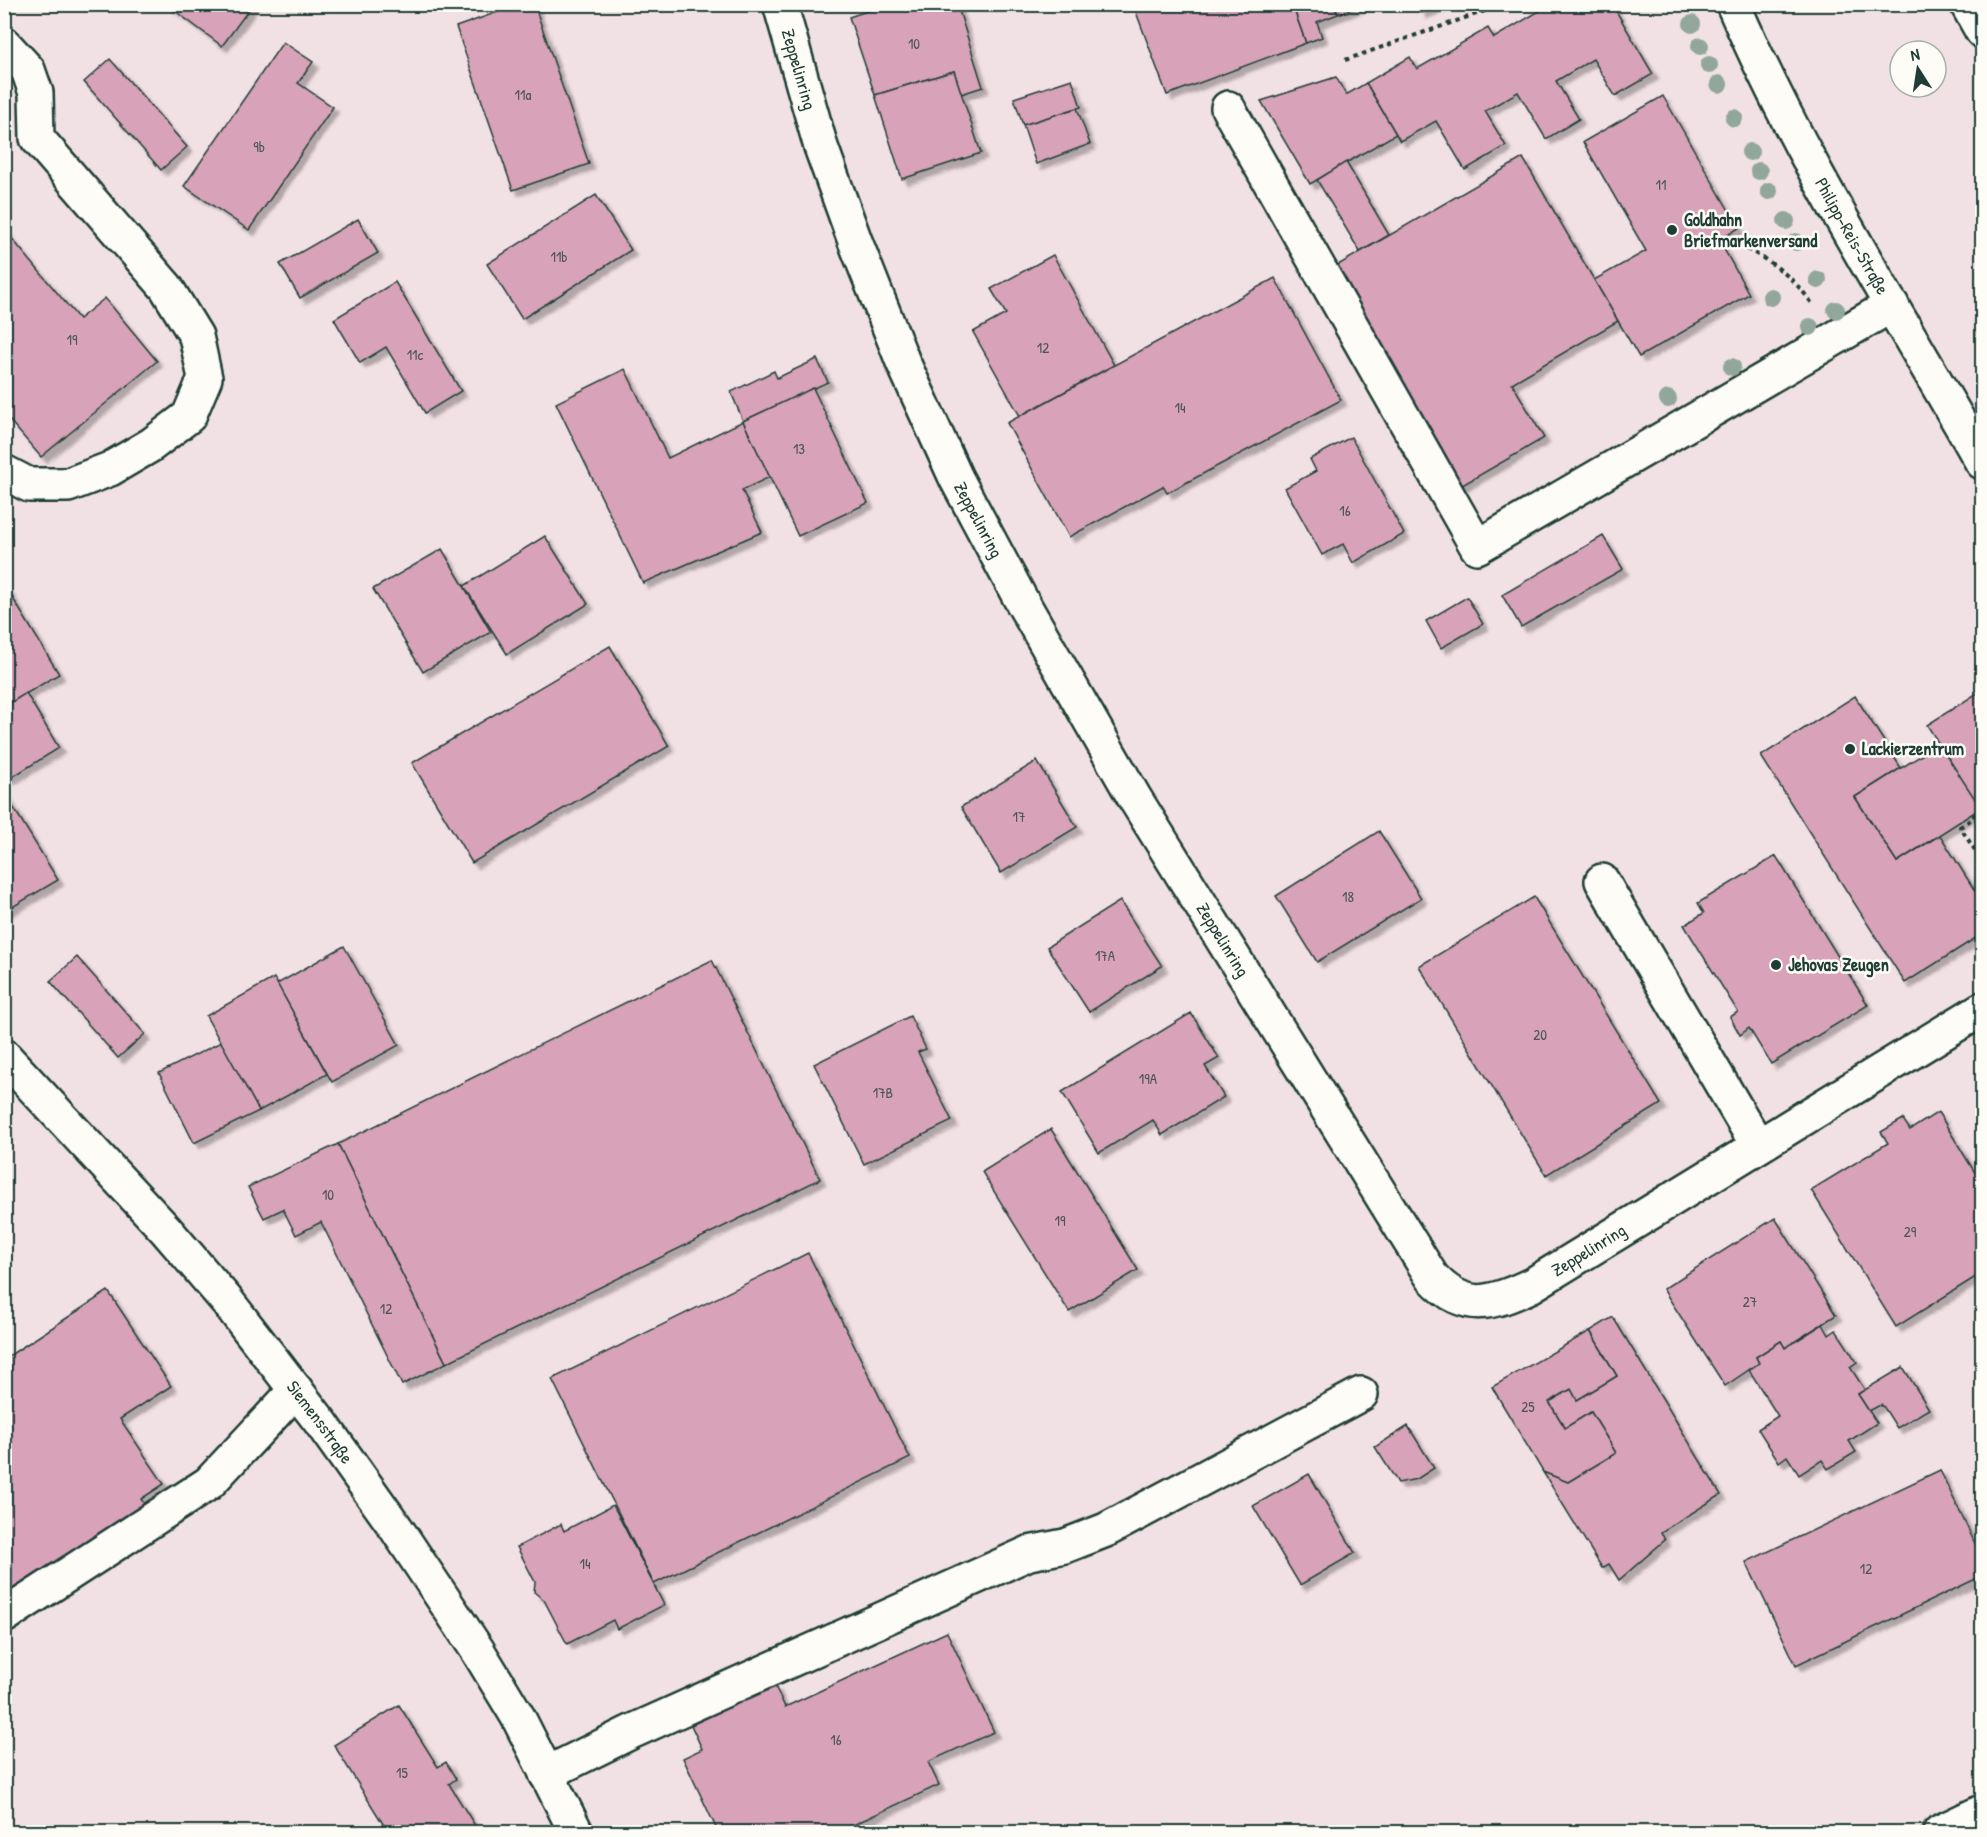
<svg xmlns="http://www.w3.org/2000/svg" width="1987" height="1837" font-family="'Patrick Hand',sans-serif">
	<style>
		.built { fill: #f2e1e4; fill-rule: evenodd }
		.building { fill: #d8a2b9; stroke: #1f3d34; stroke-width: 1.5; filter: url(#shadow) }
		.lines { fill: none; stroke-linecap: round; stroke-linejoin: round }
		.minor-casing { stroke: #1f3d34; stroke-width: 38 }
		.path { stroke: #1f3d34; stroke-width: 4; stroke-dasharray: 4.5 4.5; stroke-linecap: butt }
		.minor { stroke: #fdfcf7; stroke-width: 33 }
		.tree { fill: #92a79b }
		.poi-dot { fill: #1f3d34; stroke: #fdfcf7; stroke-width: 2 }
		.labels { text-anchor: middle; stroke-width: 5; stroke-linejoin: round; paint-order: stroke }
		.number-label { font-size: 15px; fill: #4d5655 }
		.street-label { font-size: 18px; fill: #1f3d34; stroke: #fdfcf7 }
		.poi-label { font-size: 18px; font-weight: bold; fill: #1f3d34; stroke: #fdfcf7; text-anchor: start }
	</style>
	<defs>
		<filter id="shadow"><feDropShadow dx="5.5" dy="5.5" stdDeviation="1.5" flood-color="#0004"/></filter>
	</defs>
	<rect width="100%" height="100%" fill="#fdfcf7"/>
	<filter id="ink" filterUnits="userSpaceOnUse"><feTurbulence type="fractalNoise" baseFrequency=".0167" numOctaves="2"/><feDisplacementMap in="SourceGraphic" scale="12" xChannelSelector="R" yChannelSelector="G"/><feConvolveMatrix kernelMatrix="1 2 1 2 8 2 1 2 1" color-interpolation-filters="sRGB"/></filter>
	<g filter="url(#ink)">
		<path class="built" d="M5 5H1982V1832H5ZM1900 51H1936V87H1900Z"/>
		<g class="building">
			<polygon points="166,4 253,4 222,46"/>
			<polygon points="520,4 534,4 589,164 513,190 456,27"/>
			<polygon points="888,4 957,4 983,87 961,94 954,71 875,95 849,17"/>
			<polygon points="1133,4 1292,4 1306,43 1167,95"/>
			<polygon points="1292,4 1334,4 1338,14 1317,22 1322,37 1306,43"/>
			<polygon points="1334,4 1365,4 1338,14"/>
			<polygon points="1418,4 1443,4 1421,13"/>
			<polygon points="1551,4 1567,4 1570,9 1578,4 1612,4 1653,74 1615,96 1593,59 1556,81 1579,119 1546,139 1518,92 1485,111 1506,146 1465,170 1436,121 1400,141 1366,83 1410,57 1417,69 1488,28 1494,38"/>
			<polygon points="283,42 313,62 298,83 333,107 249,230 184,186"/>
			<polygon points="110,59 187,147 161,170 84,82"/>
			<polygon points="954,71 981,153 902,179 875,95"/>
			<polygon points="1336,77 1346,95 1366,83 1396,134 1310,184 1261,101"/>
			<polygon points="1072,79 1081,107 1023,125 1014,98"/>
			<polygon points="1663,96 1739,228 1719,240 1749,294 1639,357 1594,280 1646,251 1583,142"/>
			<polygon points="1077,108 1090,144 1036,164 1023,125"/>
			<polygon points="1523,158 1618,321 1512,383 1544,438 1459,487 1331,269"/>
			<polygon points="1346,162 1389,235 1360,252 1317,180"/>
			<polygon points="596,195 631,250 522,319 487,264"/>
			<polygon points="358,219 378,253 300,298 280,264"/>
			<polygon points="4,229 79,319 105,298 157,361 41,457 4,414"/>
			<polygon points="1053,255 1114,365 1020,416 973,332 1006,314 991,289"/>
			<polygon points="1275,278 1341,400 1167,493 1163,486 1069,537 1007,423"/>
			<polygon points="395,282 461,391 425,413 386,347 360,363 334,319"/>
			<polygon points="817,359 828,382 743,421 731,392 774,371 777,378"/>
			<polygon points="625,369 668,458 743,421 770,477 742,490 762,532 643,583 556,403"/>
			<polygon points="813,388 868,503 798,536 743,421"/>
			<polygon points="1351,437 1404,534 1353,563 1343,544 1322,555 1285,488 1316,471 1310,459"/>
			<polygon points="545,536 588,604 507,654 464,586"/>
			<polygon points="1603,536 1623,569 1521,627 1502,595"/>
			<polygon points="442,549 491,632 423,672 373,589"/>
			<polygon points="6,587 59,674 4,707 4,587"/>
			<polygon points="1467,597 1483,624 1441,648 1426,621"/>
			<polygon points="610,646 669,746 472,863 412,763"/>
			<polygon points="1982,690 1982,812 1927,725"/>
			<polygon points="26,693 59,748 9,779 4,772 4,707"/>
			<polygon points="1855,696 1901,768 1855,797 1897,862 1940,835 1982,902 1982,934 1905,983 1761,756"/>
			<polygon points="1939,744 1981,808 1897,862 1855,797"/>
			<polygon points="1037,761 1077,827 1001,873 961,807"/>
			<polygon points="4,792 58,880 4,912"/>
			<polygon points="1379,831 1421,898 1317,962 1276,896"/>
			<polygon points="1776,856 1868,1005 1771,1064 1749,1028 1740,1035 1730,1017 1738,1012 1684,925 1704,913 1698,903"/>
			<polygon points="1534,897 1661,1104 1546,1175 1419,966"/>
			<polygon points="1120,901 1162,966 1089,1012 1047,947"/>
			<polygon points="344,946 399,1045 332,1082 277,984"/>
			<polygon points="77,957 145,1034 118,1058 50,981"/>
			<polygon points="712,960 820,1179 446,1363 338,1144"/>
			<polygon points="274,978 327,1074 259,1111 206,1016"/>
			<polygon points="1191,1013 1219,1058 1205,1066 1224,1097 1162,1135 1153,1120 1099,1153 1062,1092"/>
			<polygon points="910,1016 926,1049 918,1052 952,1121 864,1164 814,1064"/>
			<polygon points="221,1042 259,1111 194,1143 159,1073"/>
			<polygon points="1938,1112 1982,1184 1982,1273 1896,1327 1811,1190 1888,1143 1881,1132 1903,1119 1910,1130"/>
			<polygon points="1051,1129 1138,1270 1069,1312 982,1172"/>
			<polygon points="338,1144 446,1363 402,1385 321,1222 296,1235 283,1209 264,1218 248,1187"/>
			<polygon points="1775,1218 1836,1315 1785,1348 1781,1341 1756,1357 1759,1363 1725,1386 1663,1289"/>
			<polygon points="808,1253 910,1458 654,1584 552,1379"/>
			<polygon points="108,1291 171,1386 120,1419 164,1484 141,1499 149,1511 4,1605 4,1359"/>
			<polygon points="1613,1317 1721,1495 1661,1532 1665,1540 1619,1580 1609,1564 1602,1568 1543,1472 1568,1482 1616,1453 1591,1412 1565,1428 1549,1402 1571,1389 1577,1400 1617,1376 1590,1331"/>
			<polygon points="1823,1324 1829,1335 1836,1330 1857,1362 1850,1367 1865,1390 1858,1394 1877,1423 1849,1441 1856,1452 1828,1469 1822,1460 1799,1475 1787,1456 1779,1462 1758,1429 1778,1416 1749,1370 1759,1363 1756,1357 1781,1341 1785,1348"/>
			<polygon points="1590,1331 1617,1376 1577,1400 1571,1389 1549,1402 1565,1428 1591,1412 1616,1453 1568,1482 1543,1472 1492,1387"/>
			<polygon points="1903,1367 1929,1409 1897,1428 1882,1404 1869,1411 1858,1394"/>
			<polygon points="1408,1426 1434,1468 1417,1479 1398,1483 1375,1447"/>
			<polygon points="1940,1470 1982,1558 1982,1576 1796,1665 1746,1562"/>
			<polygon points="1309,1474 1355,1553 1300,1585 1253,1506"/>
			<polygon points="613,1505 664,1605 617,1629 613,1620 567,1644 544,1600 534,1592 535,1582 517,1547 561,1524 564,1531"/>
			<polygon points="947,1632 994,1732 928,1762 939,1785 838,1832 718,1832 683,1758 702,1749 691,1725 775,1686 785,1707"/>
			<polygon points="399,1705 438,1767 446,1762 456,1779 449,1784 479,1832 388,1832 334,1745"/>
		</g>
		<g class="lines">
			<defs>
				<g id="minor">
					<path id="s1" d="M780 4 821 147 855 241 903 362 956 478 1020 598 1134 797 1432 1277C1465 1313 1492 1304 1532 1285L1982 1009"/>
					<path id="s2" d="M1733 4C1802 164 1897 311 1982 462"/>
					<polyline points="1967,4 1982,31"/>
					<polyline points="4,44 28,70 36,93 37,138 166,287 196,336 205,378 189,416 151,445 110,469 68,485 29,485 4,472"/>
					<polyline points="1228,108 1477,547 1892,305"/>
					<polyline points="1602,881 1758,1146"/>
					<path id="s3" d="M4 1056 166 1230 227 1301 322 1424 396 1528 478 1651 518 1717 576 1832"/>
					<polyline points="4,1616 209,1483 296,1390"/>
					<polyline points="546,1774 631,1732 1029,1553 1065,1546 1106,1530 1361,1394"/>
					<polyline points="1940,1832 1982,1812"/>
				</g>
			</defs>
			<use href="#minor" class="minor-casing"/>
			<g class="path">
				<polyline points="1345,60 1505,4"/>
				<path d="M1738 245C1769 259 1794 277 1813 305"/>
				<polyline points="1973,814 1975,817 1960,827 1982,861"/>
			</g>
			<use href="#minor" class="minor"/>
		</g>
		<g class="tree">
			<circle cx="1692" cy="24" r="9"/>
			<circle cx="1700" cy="46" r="9"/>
			<circle cx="1709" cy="65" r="9"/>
			<circle cx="1719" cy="84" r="9"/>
			<circle cx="1734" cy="118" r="9"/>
			<circle cx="1750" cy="152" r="9"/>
			<circle cx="1759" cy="171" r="9"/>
			<circle cx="1769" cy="191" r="9"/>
			<circle cx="1786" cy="221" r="9"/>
			<circle cx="1796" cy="242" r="9"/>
			<circle cx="1818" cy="280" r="9"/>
			<circle cx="1771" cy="297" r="9"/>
			<circle cx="1836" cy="310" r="9"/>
			<circle cx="1810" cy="327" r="9"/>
			<circle cx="1732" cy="367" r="9"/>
			<circle cx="1668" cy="399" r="9"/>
		</g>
	</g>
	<g class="poi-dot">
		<circle cx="1672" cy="230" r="6"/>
		<circle cx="1850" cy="749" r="6"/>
		<circle cx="1776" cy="965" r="6"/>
	</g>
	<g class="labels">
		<g class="number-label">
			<text x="914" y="49">10</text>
			<text x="523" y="100">11a</text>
			<text x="259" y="152">9b</text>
			<text x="1661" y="190">11</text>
			<text x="559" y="262">11b</text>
			<text x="72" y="345">19</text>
			<text x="1043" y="353">12</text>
			<text x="415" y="360">11c</text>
			<text x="1180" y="413">14</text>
			<text x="799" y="454">13</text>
			<text x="1345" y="516">16</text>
			<text x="1019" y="822">17</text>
			<text x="1348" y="902">18</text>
			<text x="1105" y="961">17A</text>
			<text x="1540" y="1040">20</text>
			<text x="1148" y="1084">19A</text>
			<text x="883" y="1098">17B</text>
			<text x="328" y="1200">10</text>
			<text x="1060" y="1226">19</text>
			<text x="1910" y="1237">29</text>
			<text x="1750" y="1307">27</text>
			<text x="386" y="1314">12</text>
			<text x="1528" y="1412">25</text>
			<text x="585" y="1569">14</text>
			<text x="1866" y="1574">12</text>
			<text x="836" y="1745">16</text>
			<text x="402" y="1778">15</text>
		</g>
		<g class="street-label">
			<text dy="6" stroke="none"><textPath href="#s1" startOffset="68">Zeppelinring</textPath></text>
			<text dy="6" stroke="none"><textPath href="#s2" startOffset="261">Philipp-Reis-Straße</textPath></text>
			<text dy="6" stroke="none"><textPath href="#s1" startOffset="554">Zeppelinring</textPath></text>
			<text dy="6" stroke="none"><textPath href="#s1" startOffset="1040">Zeppelinring</textPath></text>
			<text dy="6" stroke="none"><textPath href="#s1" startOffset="1614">Zeppelinring</textPath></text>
			<text dy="6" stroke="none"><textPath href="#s3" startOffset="484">Siemensstraße</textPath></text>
		</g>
		<g class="poi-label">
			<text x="1684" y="226">Goldhahn<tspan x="1684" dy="21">Briefmarkenversand</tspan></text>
			<text x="1862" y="755">Lackierzentrum</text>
			<text x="1788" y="971">Jehovas Zeugen</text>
		</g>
	</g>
	<rect width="1987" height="1837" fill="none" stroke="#fdfcf7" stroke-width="24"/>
	<rect x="12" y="12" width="1963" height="1813" fill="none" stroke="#1f3d34" stroke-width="2" filter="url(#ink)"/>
	<g transform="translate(1918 69) rotate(348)"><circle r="28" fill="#fdfcf7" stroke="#a4b0a9" stroke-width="1.5"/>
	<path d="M0-4.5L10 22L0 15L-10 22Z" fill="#1f3d34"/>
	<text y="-9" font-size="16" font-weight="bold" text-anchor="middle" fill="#1f3d34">N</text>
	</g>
</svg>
